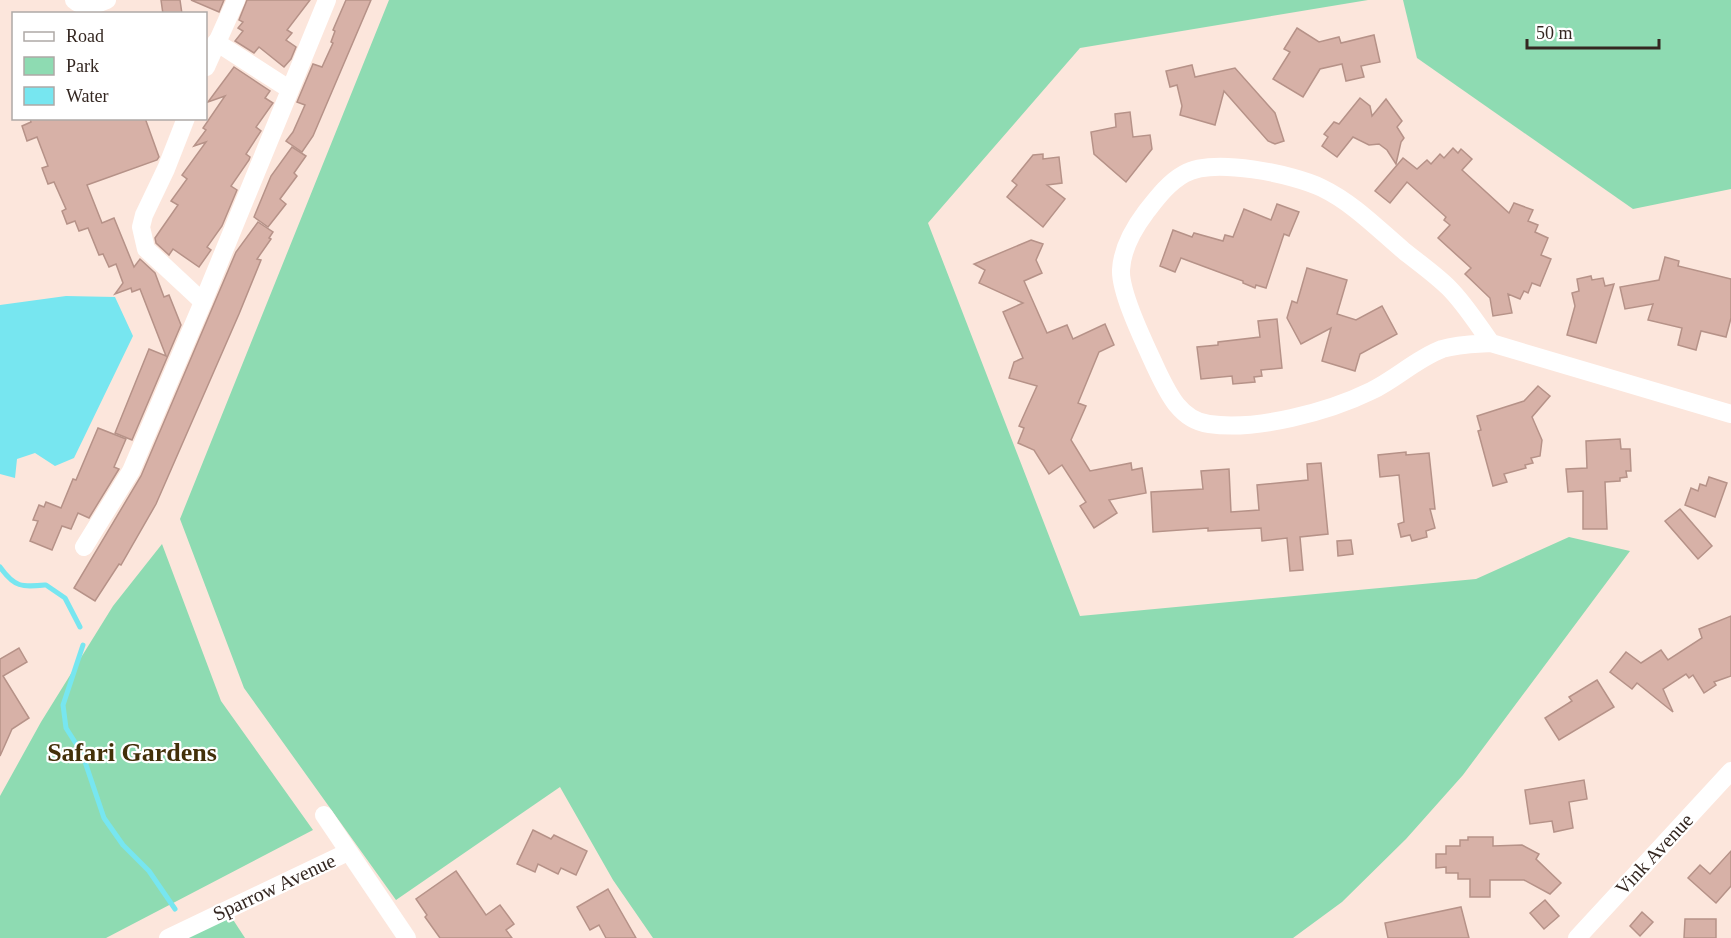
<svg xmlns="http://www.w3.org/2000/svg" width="1731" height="938" font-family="'Times New Roman',serif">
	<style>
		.green { fill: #8edbb2 }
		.water { fill: #77e6f0 }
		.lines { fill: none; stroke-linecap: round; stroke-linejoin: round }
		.stream { stroke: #77e6f0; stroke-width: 5 }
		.building { fill: #d7b1a7; stroke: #b69288; stroke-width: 1.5 }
		.street { stroke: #fff; stroke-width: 18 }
		.labels { text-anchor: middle; stroke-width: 4.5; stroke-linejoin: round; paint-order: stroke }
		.street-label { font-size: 20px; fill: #342721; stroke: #fff }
		.district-label { font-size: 26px; font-weight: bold; fill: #433009; stroke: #fff }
	</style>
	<rect width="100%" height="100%" fill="#fce6dc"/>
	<g class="green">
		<polygon points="389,0 1368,0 1080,48 928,223 1080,616 1476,579 1569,537 1630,551 1463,775 1406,839 1342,902 1293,938 653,938 613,880 560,787 396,900 244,688 180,519"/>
		<polygon points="1403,0 1731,0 1731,189 1633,209 1417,58"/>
		<polygon points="162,544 221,701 313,830 106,938 0,938 0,796 41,722 113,606"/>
		<polygon points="228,912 245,938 176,938"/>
	</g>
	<polygon class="water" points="66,296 115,297 133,336 74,458 55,466 35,453 17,459 15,478 0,474 0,305"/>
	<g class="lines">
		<g class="stream">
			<path d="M0 567C15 588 22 587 46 585L65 598 80 627"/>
			<polyline points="83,645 63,705 66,728 82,753 104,818 123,845 149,871 175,909"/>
		</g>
	</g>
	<g class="building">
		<polygon points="161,0 180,0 182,14 163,14"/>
		<polygon points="191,0 224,0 219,12"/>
		<polygon points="247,0 310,0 287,30 292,33 286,40 296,47 291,59 284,67 259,47 254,53 235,41 243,31 238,28 243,22 239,20"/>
		<polygon points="346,0 371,0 313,136 302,152 286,141 293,132 305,105 297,102 313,64 322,67 333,43 331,42 335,31 333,30"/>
		<polygon points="1297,28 1319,42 1339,37 1341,43 1374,35 1380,62 1361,66 1364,77 1346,81 1342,64 1320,69 1303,97 1273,79 1290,52 1284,49"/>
		<polygon points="1192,65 1195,77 1235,68 1275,113 1284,141 1275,144 1268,141 1224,91 1215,125 1180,115 1182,106 1177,85 1170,87 1166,71"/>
		<polygon points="234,67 270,91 265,98 273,103 256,127 261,131 246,154 250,157 249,160 231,186 237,190 222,226 207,247 211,250 199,267 173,249 169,255 156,243 155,238 178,205 171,201 187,179 182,175 206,142 194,146 206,130 203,128 225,96 208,102"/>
		<polygon points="1360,98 1370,106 1372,116 1386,99 1402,121 1397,127 1404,138 1401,142 1396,164 1387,150 1379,144 1369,145 1353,137 1337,157 1322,146 1328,137 1324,134 1334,122 1339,124"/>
		<polygon points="1130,112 1133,137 1150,135 1152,149 1126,182 1094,154 1091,132 1116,127 1115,114"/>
		<polygon points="30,118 145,118 159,157 157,160 87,185 102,223 114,218 134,267 140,259 155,273 164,297 169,295 181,325 132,440 115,433 149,349 166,356 140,289 132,292 131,288 115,294 123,283 116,264 109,267 103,254 99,255 88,228 79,231 75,221 67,224 62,211 66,209 54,182 48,184 42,168 48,166 37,137 27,141 22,126 31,122"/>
		<polygon points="292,147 306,156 294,173 297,176 280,199 286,204 268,227 254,217 271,176"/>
		<polygon points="1453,148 1458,153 1461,149 1472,159 1462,170 1509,213 1514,203 1533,210 1528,221 1538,225 1535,232 1548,238 1541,255 1551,259 1540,286 1532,283 1528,293 1524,291 1520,299 1508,294 1512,313 1493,316 1490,298 1465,274 1471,268 1438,238 1450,225 1444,220 1446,217 1407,182 1390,203 1375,191 1403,158 1417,169 1427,160 1431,164 1440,154 1444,158"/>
		<polygon points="1043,154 1043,159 1059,157 1062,183 1047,185 1065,199 1043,227 1007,197 1017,185 1012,181 1033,155"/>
		<polygon points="1277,204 1299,212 1289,236 1284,234 1266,288 1256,285 1255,288 1243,283 1243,281 1181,258 1175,272 1160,266 1173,230 1192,237 1194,233 1223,241 1225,235 1233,237 1244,209 1271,220"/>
		<polygon points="258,222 273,232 269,238 271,239 257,259 261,260 239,314 156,504 121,565 119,564 95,601 74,588 141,476 236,252"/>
		<polygon points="1031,240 1043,244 1036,260 1042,273 1024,281 1047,333 1067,325 1073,339 1105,324 1114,345 1099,352 1078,403 1086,406 1071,440 1090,471 1131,463 1132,470 1142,468 1146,493 1109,500 1117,513 1094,528 1080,506 1086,502 1062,465 1049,474 1034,450 1018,443 1024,428 1019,426 1037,386 1009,378 1014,362 1023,358 1003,312 1023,303 979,283 985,270 974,264"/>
		<polygon points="1665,257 1679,261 1678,266 1731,279 1731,318 1726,337 1701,331 1696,350 1678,345 1682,328 1648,320 1653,304 1625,309 1620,287 1659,280"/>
		<polygon points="1307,268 1347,280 1337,314 1356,320 1382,306 1397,334 1360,354 1355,371 1322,361 1331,328 1301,344 1287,318 1292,301 1297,303"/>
		<polygon points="1591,276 1592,280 1603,278 1605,286 1614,284 1596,343 1567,335 1575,306 1572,293 1579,291 1577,279"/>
		<polygon points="1277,319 1282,368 1261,370 1262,376 1254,377 1255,382 1233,384 1232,376 1201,379 1197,347 1218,345 1218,342 1260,337 1258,321"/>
		<polygon points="1538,386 1550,396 1532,417 1542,440 1540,456 1531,458 1533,463 1525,465 1526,468 1504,474 1507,482 1493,486 1478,431 1481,430 1477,416 1524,401"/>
		<polygon points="98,428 126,439 114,467 119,469 89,518 78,513 71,529 62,526 52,550 30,541 38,521 33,520 39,505 44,507 46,502 61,508 73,479 76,480"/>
		<polygon points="1620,439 1621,449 1630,449 1631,471 1626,471 1627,477 1620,478 1620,481 1605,482 1607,529 1583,529 1583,491 1568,492 1566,469 1587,468 1586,441"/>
		<polygon points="1406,452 1406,455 1429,453 1435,509 1430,509 1435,528 1426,531 1427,537 1412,541 1410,535 1401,537 1398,524 1404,522 1399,475 1380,477 1378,455"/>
		<polygon points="1321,463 1328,534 1300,537 1303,570 1290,571 1287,538 1262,541 1261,528 1208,531 1208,528 1153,532 1151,492 1203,489 1201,471 1229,469 1231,512 1259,510 1257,485 1308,480 1307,464"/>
		<polygon points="1709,477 1727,483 1715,517 1685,505 1691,488 1698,491 1700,484 1706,486"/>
		<polygon points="1680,509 1712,546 1698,559 1665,521"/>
		<polygon points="1351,540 1353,554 1338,556 1337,541"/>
		<polygon points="1731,616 1731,676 1714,682 1716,685 1704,693 1693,675 1689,678 1686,674 1663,689 1673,712 1637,683 1632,689 1610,672 1626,652 1641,663 1661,650 1668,660 1702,638 1699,629"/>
		<polygon points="19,648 27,662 3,676 29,718 12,729 0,756 0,659"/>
		<polygon points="1597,680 1614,707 1559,740 1545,718 1572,701 1569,697"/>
		<polygon points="1584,780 1587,799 1569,802 1573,828 1554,832 1552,821 1530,824 1525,790"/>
		<polygon points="533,830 551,839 554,835 587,851 576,875 561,868 558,874 538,864 535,872 517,864"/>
		<polygon points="1468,837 1493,837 1493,846 1522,845 1539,854 1536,859 1561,883 1550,894 1524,880 1490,880 1490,897 1470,897 1470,879 1458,879 1458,873 1446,873 1446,867 1436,868 1436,854 1446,854 1446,846 1460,846 1460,840 1468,840"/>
		<polygon points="1731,851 1731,886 1716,903 1688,878 1700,865 1710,874"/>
		<polygon points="456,871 486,915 500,905 514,924 506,930 512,938 440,938 425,917 427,915 416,899"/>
		<polygon points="608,889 636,938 606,938 599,925 590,930 577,907"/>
		<polygon points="1545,900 1559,916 1544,929 1530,913"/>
		<polygon points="1461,907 1469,938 1388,938 1385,923"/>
		<polygon points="1642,912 1653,922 1640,936 1630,926"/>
		<polygon points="1685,919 1716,919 1716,938 1684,938"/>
	</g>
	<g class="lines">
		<g class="street">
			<path d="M74 0C84 9 95 5 107 0"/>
			<polyline points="216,42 289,89"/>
			<polyline points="206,67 236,0"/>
			<polyline points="186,118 166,169 144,215 141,227 146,249 203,302"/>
			<path d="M1491 343C1478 325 1465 304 1449 288 1436 275 1419 263 1404 251 1378 229 1353 203 1322 188 1293 174 1213 157 1184 174 1168 183 1157 198 1146 212 1134 228 1122 249 1121 270 1120 293 1145 344 1155 366 1167 391 1179 420 1209 424 1256 431 1328 412 1371 391 1396 379 1416 359 1442 349 1458 344 1475 344 1491 343L1731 414"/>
			<polyline points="84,547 131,471 203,302 327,0"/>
			<polyline points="324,815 407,938"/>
			<polyline points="168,938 348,852"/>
			<polyline points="1577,938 1731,771"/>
		</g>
	</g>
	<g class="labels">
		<g class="street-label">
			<text transform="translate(1654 854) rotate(-47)" y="7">Vink Avenue</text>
			<text transform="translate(274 887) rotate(-25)" y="7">Sparrow Avenue</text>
		</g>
		<g class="district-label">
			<text x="132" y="761">Safari Gardens</text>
		</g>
	</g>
	<rect x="12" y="12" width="195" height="108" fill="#ffffff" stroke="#aea9a6" stroke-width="1.5"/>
	<rect x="24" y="32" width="30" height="9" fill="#ffffff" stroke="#aea9a6" stroke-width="1.5"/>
	<text x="66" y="42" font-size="18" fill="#342721">Road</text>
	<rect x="24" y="57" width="30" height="18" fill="#8edbb2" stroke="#aea9a6" stroke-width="1.5"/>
	<text x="66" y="72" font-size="18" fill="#342721">Park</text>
	<rect x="24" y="87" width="30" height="18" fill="#77e6f0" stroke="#aea9a6" stroke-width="1.5"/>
	<text x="66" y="102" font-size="18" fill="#342721">Water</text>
	<path d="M1527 39v9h132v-9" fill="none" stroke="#342721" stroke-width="3"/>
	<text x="1536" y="39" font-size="18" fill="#342721" stroke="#ffffff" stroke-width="4.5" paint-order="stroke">50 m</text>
</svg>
